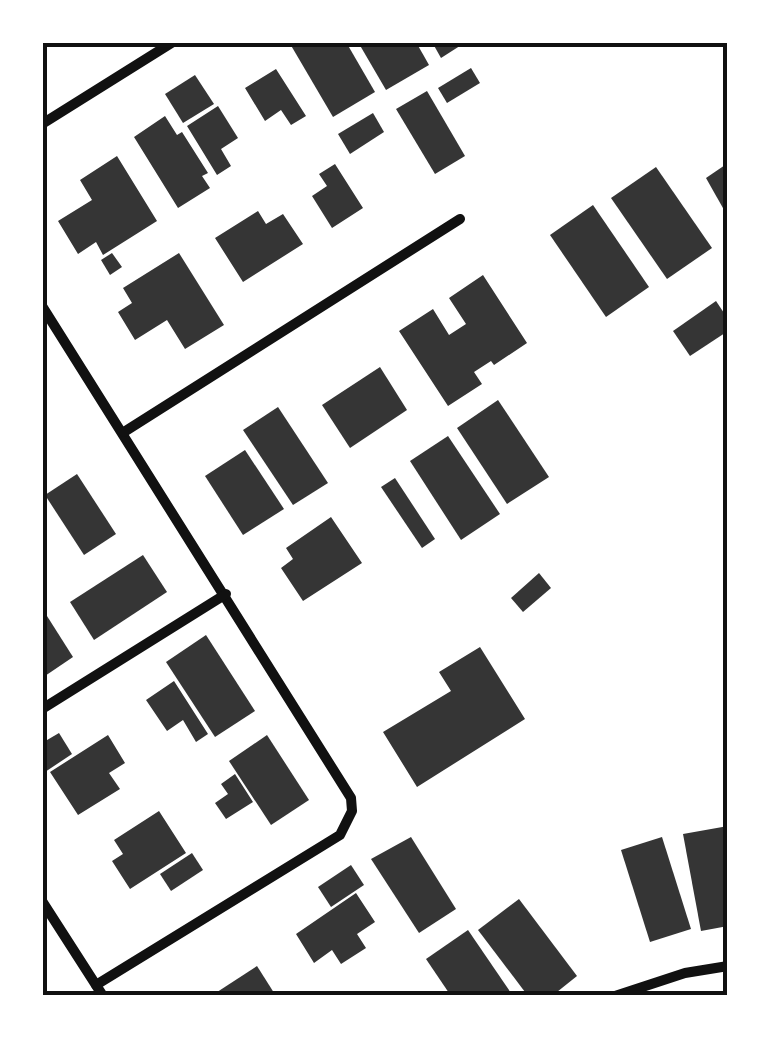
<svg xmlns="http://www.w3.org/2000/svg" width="770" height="1038" font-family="'Varela Round',sans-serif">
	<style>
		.building { fill: #353535 }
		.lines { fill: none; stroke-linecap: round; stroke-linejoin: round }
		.minor { stroke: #111; stroke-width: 10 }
		.neatline { fill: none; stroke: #111; stroke-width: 4 }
	</style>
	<rect width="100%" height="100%" fill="#fff"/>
	<g class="building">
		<polygon points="289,42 346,42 375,92 333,117"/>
		<polygon points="358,42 416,42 429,65 386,90"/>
		<polygon points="432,42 466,42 441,58"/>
		<polygon points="471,68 480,83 447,103 438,88"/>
		<polygon points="276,69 306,116 291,125 281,110 265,121 245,88"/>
		<polygon points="195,75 214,104 183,123 165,94"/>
		<polygon points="427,91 465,156 435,174 396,109"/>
		<polygon points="218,106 238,138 221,149 231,166 217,175 187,126"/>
		<polygon points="373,113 384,132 350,154 338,134"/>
		<polygon points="165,116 177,135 182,132 208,173 202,176 210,188 178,208 134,137"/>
		<polygon points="117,156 157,221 103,255 96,242 78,254 58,221 92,200 80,180"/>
		<polygon points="728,163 728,217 706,178"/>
		<polygon points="335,164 363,208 332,228 312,196 327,186 319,174"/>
		<polygon points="656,167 712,248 667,279 611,198"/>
		<polygon points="593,205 649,287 606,317 550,235"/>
		<polygon points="258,211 266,224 283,214 303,244 243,282 215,238"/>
		<polygon points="112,253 122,267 110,275 101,260"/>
		<polygon points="179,253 224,325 185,349 167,320 135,340 118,312 132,303 123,288"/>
		<polygon points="483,275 527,343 494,365 491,361 474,372 482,384 448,406 399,331 433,309 449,335 466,324 449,298"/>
		<polygon points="716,301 728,319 728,331 690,356 673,331"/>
		<polygon points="380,367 407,410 350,448 322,405"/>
		<polygon points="498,400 549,477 507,504 457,428"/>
		<polygon points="278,407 328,483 293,505 243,430"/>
		<polygon points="448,436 500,514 461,540 410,461"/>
		<polygon points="245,450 284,509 243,535 205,476"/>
		<polygon points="77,474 116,534 84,555 45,495"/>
		<polygon points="395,478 435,539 422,548 381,487"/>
		<polygon points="331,517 362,563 303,601 281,568 293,559 286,548"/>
		<polygon points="143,555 167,592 94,640 70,602"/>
		<polygon points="539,573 551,588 523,612 511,598"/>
		<polygon points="47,616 73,657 42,678 42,618"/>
		<polygon points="206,635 255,711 215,737 166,662"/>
		<polygon points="480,647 525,719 417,787 383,732 451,691 439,672"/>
		<polygon points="174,681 208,734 196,742 183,720 167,731 146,700"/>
		<polygon points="59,733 72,754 42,774 42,743"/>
		<polygon points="108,735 125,763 109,773 120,789 78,815 50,772"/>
		<polygon points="267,735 309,800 271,825 229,761"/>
		<polygon points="235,774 253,802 226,819 215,803 228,794 221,784"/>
		<polygon points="159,811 186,853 130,889 112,861 123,854 114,840"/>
		<polygon points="728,826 728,926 701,931 683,834"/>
		<polygon points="411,837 456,909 419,933 371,859"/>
		<polygon points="662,837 691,929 650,942 621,850"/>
		<polygon points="192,853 203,870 171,891 160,874"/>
		<polygon points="351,865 364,885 331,907 318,887"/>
		<polygon points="356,893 375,922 357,934 366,948 341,964 332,950 314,963 296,934"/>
		<polygon points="519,899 577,976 552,996 528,996 478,930"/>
		<polygon points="468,930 513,996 451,996 426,959"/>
		<polygon points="257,966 276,996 211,996"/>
	</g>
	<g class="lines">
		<g class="minor">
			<polyline points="42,124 173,42"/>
			<polyline points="42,306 351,798 352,811 340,835 96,985"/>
			<polyline points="124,432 460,219"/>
			<polyline points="42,709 226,594"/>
			<polyline points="42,901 103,996"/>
			<polyline points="615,996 685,973 728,966"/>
		</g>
	</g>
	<rect width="770" height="1038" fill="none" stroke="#ffffff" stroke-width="90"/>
	<rect x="45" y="45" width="680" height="948" class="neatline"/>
</svg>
